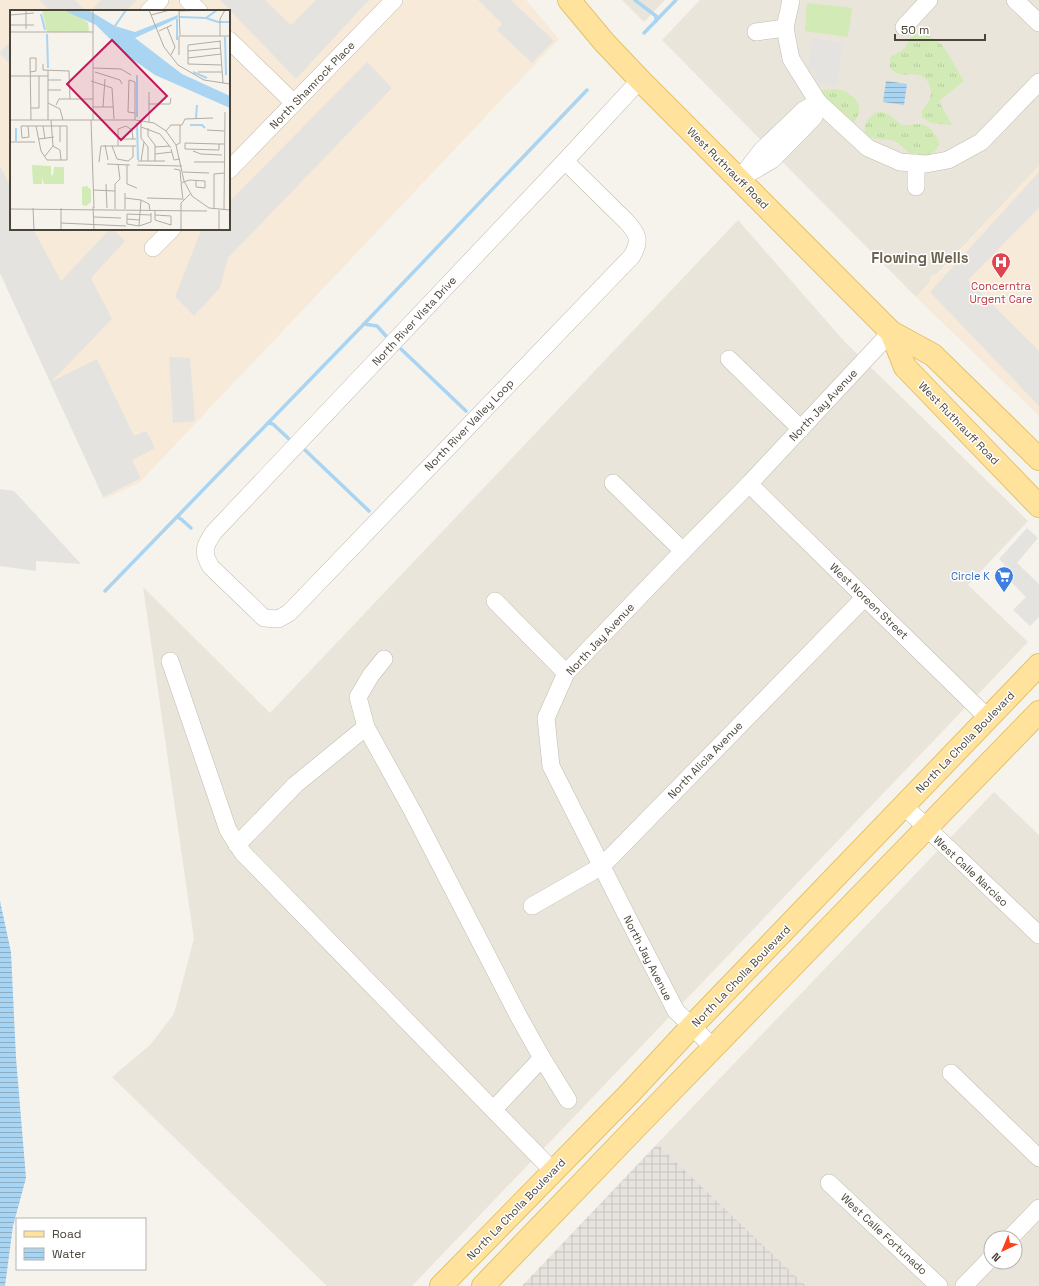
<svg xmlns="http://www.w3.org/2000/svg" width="1039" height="1286" font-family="'Space Grotesk',sans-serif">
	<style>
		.residential { fill: #eae5da; fill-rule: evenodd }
		.commercial { fill: #f7ead8; fill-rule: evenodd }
		.industrial { fill: url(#industrial-grid) }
		.grass { fill: url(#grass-tufts) }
		.pitch { fill: #d2eab5 }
		.parking { fill: #e5e3e0 }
		.water { fill: url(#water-rules) }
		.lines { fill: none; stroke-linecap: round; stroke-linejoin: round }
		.stream { stroke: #a9d4f2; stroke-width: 3.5 }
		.minor-casing { stroke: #c2bbae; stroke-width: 18 }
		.major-casing { stroke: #e6c16a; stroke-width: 24 }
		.minor { stroke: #fff; stroke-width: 17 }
		.major { stroke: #ffe39c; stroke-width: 22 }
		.labels { text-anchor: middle; stroke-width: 3; stroke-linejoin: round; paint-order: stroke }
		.street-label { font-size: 11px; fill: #4b4439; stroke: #fff }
		.health-label { font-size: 11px; fill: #be3a42; stroke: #fff }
		.shop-label { font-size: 11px; fill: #366cbe; stroke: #fff; text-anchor: end }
		.district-label { font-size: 15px; font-weight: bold; fill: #6e6250; stroke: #fff }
		.inset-river { fill: none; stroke: #a9d4f2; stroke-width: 2 }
		.inset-road { fill: none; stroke: #b2ada4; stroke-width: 1 }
		.view { fill: #c2185b; fill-opacity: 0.15; stroke: #c2185b; stroke-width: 2 }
		.inset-edge { fill: none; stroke: #4b4439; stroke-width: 2 }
	</style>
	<defs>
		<pattern id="industrial-grid" width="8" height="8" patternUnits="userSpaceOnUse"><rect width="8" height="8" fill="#e6e2dd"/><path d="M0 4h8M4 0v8" fill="none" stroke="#c7c3be"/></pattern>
		<pattern id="grass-tufts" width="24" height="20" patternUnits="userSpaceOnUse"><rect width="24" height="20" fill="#d2eab5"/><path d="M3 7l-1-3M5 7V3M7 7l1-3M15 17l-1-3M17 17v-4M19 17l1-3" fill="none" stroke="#b6ca9c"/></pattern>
		<pattern id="water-rules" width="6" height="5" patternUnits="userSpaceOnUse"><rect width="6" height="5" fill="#a9d4f2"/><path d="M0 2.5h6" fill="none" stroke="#8caec5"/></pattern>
	</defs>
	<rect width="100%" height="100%" fill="#f6f3ec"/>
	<g class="residential">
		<polygon points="622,0 665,0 644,22"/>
		<polygon points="700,0 1039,0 1039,166 935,276 932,275 930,282 916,297 662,40"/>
		<polygon points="738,220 844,341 1028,521 968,585 1028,642 412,1286 327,1286 112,1077 150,1045 174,1014 194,939 143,587 270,713"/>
		<path d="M994 792 1039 835V1286H806L657 1144ZM991 1238H1015V1262H991Z"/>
	</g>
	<g class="commercial">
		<path d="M0 0H526L559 39 139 483 104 499 0 273ZM11 11H229V229H11Z"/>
		<polygon points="1039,166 1039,416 916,297 930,282 930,278 932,275 936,276"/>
	</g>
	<polygon class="industrial" points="657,1144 806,1286 522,1286"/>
	<g class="grass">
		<path d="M916 34C924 34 934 37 940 43 947 50 958 71 964 81L939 101 952 125 931 123 922 117V112C924 107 928 104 930 99 933 90 929 78 919 75 908 72 901 79 890 68V57C894 54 900 52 904 49 910 43 906 38 916 34Z"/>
		<path d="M835 89C846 90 861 98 859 112 858 117 854 122 851 126L818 93 823 90Z"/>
		<path d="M878 112C889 111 893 119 902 125 907 126 912 124 918 124 929 124 935 133 939 142 937 153 931 155 921 155 918 155 915 156 912 154 905 151 901 144 894 141 883 137 874 143 865 133 863 123 869 116 878 112Z"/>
	</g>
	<polygon class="pitch" points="807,3 852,8 848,37 805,31"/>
	<g class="parking">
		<polygon points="42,0 75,0 86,11 51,11 40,1"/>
		<polygon points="101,0 137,0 126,11 91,11"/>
		<polygon points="220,0 265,0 291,25 316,0 369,0 296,79"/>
		<polygon points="478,0 511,0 554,41 532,63 497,30 502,24"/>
		<polygon points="812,38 844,43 836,86 813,82 816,70 808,69"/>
		<polygon points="11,41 11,65 0,54 0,52"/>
		<polygon points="367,62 392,88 228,258 220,288 194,316 175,297 201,230 202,229 229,229 229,202"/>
		<polygon points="0,166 11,187 11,229 33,229 61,281 110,229 112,229 125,241 91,278 112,319 51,382 97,359 134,436 146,431 155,448 132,460 141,478 103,497 0,273"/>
		<polygon points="1039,172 1039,208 968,280 1039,351 1039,406 930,292"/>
		<polygon points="169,357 190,358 195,421 173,423"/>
		<polygon points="0,489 14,491 81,564 36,561 36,571 0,566"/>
		<polygon points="1027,528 1038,538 1017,563 1039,584 1039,617 1030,626 1013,610 1026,597 1000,571 1005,565 999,559"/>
	</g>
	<g class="water">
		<polygon points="886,81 907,84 904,105 883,102"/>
		<polygon points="0,901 11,952 16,1058 26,1178 13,1226 5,1286 0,1286"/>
	</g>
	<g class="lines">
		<g class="stream">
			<polyline points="635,0 656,16 656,21"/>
			<polyline points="644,33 676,0"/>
			<polyline points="364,324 377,326 386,336"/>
			<polyline points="401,349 466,411"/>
			<polyline points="268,423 273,424 289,439"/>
			<polyline points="305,450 369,511"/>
			<polyline points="177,517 181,519 191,528"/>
			<polyline points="105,591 364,324 587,90"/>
		</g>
		<defs>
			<g id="minor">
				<polyline points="188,0 199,11"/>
				<polyline points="791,0 785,28 791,59 818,102 868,148 900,162 926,164 948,160 981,142 1039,82"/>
				<polyline points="1015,0 1039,23"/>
				<polyline points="149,11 160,0"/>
				<polyline points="904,27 929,0"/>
				<polyline points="756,32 785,28"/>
				<polyline points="229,40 294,103"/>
				<path d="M565 161 626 221C638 234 641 240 632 256L289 613 278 619 264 618 211 567C202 553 204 546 214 532L565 161 640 80"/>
				<polyline points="916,163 916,187"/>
				<polyline points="229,170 394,0"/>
				<polyline points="745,172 762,150 804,110 818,102"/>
				<polyline points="739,179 772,160 814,117 818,102"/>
				<polyline points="153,248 172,229"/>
				<polyline points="729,359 801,429"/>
				<polyline points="613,483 683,551"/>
				<polyline points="749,484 988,718"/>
				<polyline points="495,601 566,673"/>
				<polyline points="384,659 371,675 358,697 366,727 413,812 519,1017 542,1058 568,1100"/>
				<polyline points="170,661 228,830 243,853 553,1171"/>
				<polyline points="904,806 1039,935"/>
				<polyline points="237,845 295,785 366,727"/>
				<polyline points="532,906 602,866 865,597"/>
				<polyline points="713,1047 676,1011 635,932 551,766 546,718 566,673 683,551 749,484 891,332"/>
				<polyline points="951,1073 1039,1158"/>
				<polyline points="494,1109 542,1058"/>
				<polyline points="829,1183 939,1286"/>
				<polyline points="1010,1238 1039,1208"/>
				<polyline points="964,1286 991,1258"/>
			</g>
			<g id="major">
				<polyline points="569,0 604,42 640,80 891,332 933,355 1039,459"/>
				<polyline points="891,332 905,367 1039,506"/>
				<polyline points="441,1286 629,1094 692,1026 1039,665"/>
				<polyline points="483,1286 642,1121 1039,712"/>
			</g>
		</defs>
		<use href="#minor" class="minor-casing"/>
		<use href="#major" class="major-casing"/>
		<use href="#minor" class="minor"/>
		<use href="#major" class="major"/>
	</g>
	<defs>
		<symbol id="hospital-pin" viewBox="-11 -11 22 30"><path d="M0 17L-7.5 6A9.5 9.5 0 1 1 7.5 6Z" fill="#e0444e" stroke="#fff"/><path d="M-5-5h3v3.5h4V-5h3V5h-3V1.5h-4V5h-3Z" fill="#fff"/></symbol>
		<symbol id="supermarket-pin" viewBox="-11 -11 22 30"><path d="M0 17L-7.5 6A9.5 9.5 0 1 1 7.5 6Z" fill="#3f7fe0" stroke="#fff"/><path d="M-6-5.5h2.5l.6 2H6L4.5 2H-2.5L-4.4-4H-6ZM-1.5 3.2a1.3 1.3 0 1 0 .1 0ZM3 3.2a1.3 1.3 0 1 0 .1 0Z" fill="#fff"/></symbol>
	</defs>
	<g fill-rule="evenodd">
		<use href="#hospital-pin" x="990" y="251" width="22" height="30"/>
		<use href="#supermarket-pin" x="993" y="565" width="22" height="30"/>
	</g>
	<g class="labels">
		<g class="street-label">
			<text transform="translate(312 85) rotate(-46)" y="4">North Shamrock Place</text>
			<text transform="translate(728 168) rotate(45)" y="4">West Ruthrauff Road</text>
			<text transform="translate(414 321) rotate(-47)" y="4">North River Vista Drive</text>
			<text transform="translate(823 405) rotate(-47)" y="4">North Jay Avenue</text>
			<text transform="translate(959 423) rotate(46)" y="4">West Ruthrauff Road</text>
			<text transform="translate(469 425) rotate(-46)" y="4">North River Valley Loop</text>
			<text transform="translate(869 601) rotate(44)" y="4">West Noreen Street</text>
			<text transform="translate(600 639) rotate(-47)" y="4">North Jay Avenue</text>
			<text transform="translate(965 742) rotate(-46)" y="4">North La Cholla Boulevard</text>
			<text transform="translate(705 760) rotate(-46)" y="4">North Alicia Avenue</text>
			<text transform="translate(971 871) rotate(43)" y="4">West Calle Narciso</text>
			<text transform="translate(648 958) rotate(63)" y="4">North Jay Avenue</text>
			<text transform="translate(741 976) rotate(-46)" y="4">North La Cholla Boulevard</text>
			<text transform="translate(516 1209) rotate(-46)" y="4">North La Cholla Boulevard</text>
			<text transform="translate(884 1234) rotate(43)" y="4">West Calle Fortunado</text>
		</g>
		<g class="health-label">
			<text x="1001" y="290">Concerntra<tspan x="1001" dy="13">Urgent Care</tspan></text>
		</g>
		<g class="shop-label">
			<text x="990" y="580">Circle K</text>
		</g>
		<g class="district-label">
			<text x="920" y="263">Flowing Wells</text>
		</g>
	</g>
	<g transform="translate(10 10)">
		<rect width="220" height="220" fill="#f6f3ec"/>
		<path d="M32 0H53L70 7 78 13 79 22H37Z" fill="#d2eab5"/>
		<path d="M50 11a6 6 0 1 1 12 0a6 6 0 1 1-12 0ZM22 155 41 156V164L43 166 44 157H54V174H34L32 168V174H23ZM77 176 81 180V192L76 196 72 195V177Z" fill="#d2eab5"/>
		<path d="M53 0H78L105 16 125 22 168 5V8L125 28 172 64 220 86V98L145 65 116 45 86 15Z" fill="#a9d4f2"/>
		<path class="inset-river" d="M31 4 35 20M170 7 196 8 207 0M196 8 208 12H220M167 9V30M105 16 116 0M37 24 38 58M215 27 216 65M183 62 197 68M127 65V107M186 108 187 95M127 113 128 150M180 115H192L195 118M6 131V118"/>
		<path class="inset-road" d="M0 0V18M16 0V19M139 0 154 37 168 55 194 70 220 74M169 0 170 26H220M169 1 197 0M0 5 24 3M141 5 160 0M0 15H24M157 17 165 37 161 45M149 21 162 15M0 22H83M210 26V9L215 0M210 31 213 73M178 35 211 31M178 35V54M178 41 211 38M169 45V26M178 48 211 44M33 54V60L59 61 60 89M178 54 212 55M83 58 111 59 121 65M20 62 26 61V48H20L21 110M85 62 110 70 112 74M188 62H212M0 66H38M38 70H51M81 71 102 78 104 109M38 80H51M38 93 50 99 53 110M139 94H160L161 88M46 95 49 89H83M83 97H103M93 97 95 69M21 98H29V66M125 103 118 102 119 70 125 72V110M175 109 203 108M0 110H125L144 113 156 121 166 135 174 171 182 186 199 198 220 200M38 110V60M81 110 84 198M83 110V0M131 110V128L138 137V151M139 112V82M18 116 19 127 12 128 11 116H57V150H37L31 141 26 116M33 116 35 129M116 116 122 120 123 129M131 117 150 124 161 138M138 118V126L145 135V151M197 120 214 121M156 121 161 115H172L175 109M29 129 44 127M108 129H126M0 132H25M50 132V116M209 134V140L175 139V133L209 134H214M95 135 98 150M166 135 170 133V115M43 136 50 140 51 150M102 136 107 149 118 151 123 147V136M108 136V119L116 116M145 137 160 136M161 139 164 150 170 149M183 141 191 144 212 145M145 144 162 142M35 146 43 136 41 110M128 151H155M131 151 134 132M89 152 91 136H126M184 152H214M97 154 120 155M117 155V174L127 178M127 155 172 156M164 159 170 160 171 172M173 162 199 163M96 174 97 198M83 180 105 181M115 188 131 190 139 194 140 201M137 188 172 189M173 190 171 173 179 170 195 171V178L186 177V171M83 197 84 220M23 198 24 220M51 198V220M0 199 197 201M105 199V174L110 169 108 154M115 199V183M204 199V164L214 163M209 200V220M214 200 215 102M145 201V210L161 215V206L145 205M141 205 117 204V214L129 216 141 212V203M84 207 111 208M117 209 129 210M51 213 116 216M129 216 131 190M171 220V193L180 184"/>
		<path class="view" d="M102 30 157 86 111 130 57 74Z"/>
		<rect width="220" height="220" class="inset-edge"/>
	</g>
	<rect x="16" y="1218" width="130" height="52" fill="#ffffff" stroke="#b7b4b0"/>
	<rect x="24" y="1231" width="20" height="6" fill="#ffe39c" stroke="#b7b4b0"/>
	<text x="52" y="1238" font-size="12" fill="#4b4439">Road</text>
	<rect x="24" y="1248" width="20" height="12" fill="url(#water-rules)" stroke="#b7b4b0"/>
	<text x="52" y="1258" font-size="12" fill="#4b4439">Water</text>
	<g transform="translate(1003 1250) rotate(224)"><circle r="19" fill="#ffffff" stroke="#b7b4b0"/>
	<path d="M0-3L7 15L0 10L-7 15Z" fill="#fc3f1d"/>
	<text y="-6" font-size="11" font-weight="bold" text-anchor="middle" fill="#4b4439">N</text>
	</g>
	<path d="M895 34v6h90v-6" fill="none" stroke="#4b4439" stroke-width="2"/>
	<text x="901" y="34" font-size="12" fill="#4b4439" stroke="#ffffff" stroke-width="3" paint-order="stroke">50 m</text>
</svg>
